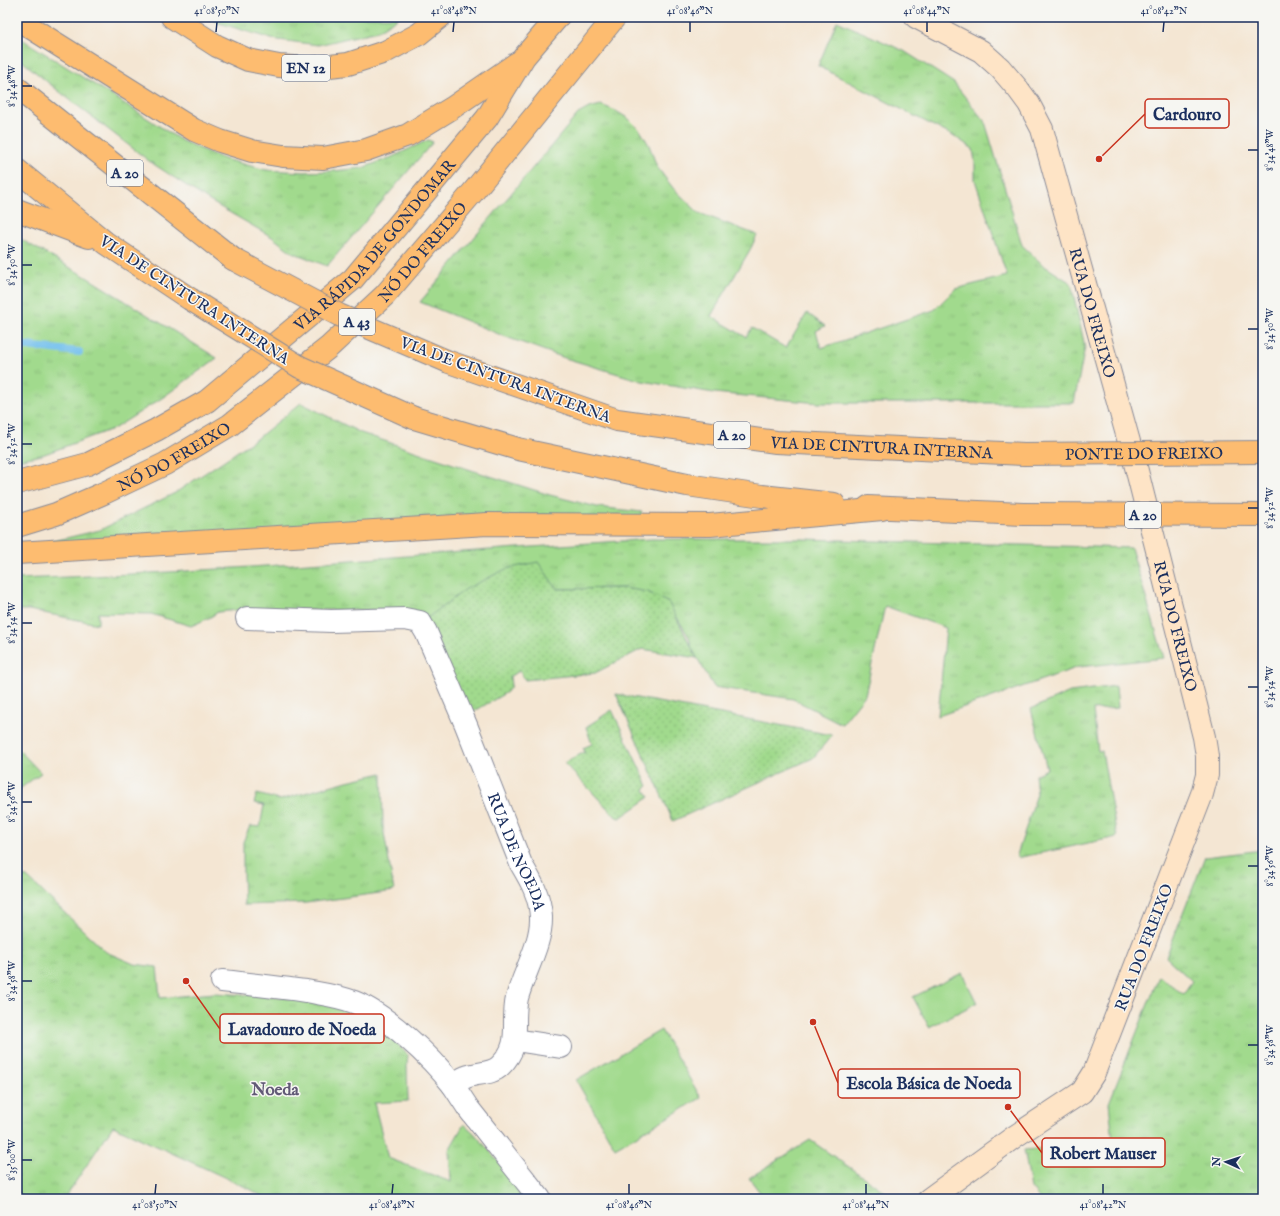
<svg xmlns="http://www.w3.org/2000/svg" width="1280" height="1216" font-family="'IM FELL English',serif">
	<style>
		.grass { fill: url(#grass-tufts); stroke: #5e8476 }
		.garden { fill: url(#garden-dots); stroke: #5e8476 }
		.pitch { fill: #a1da8d; stroke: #5e8476 }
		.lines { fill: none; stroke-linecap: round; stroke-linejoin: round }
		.stream { stroke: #72c0ed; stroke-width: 8 }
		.street-casing { stroke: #888a98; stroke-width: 24 }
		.secondary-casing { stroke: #888a98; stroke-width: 24 }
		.primary-casing { stroke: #888a98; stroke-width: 24 }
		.highway-casing { stroke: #888a98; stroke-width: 24 }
		.street { stroke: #fff; stroke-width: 22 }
		.secondary { stroke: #fee4c6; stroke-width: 22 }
		.primary { stroke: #fdbc70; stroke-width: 22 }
		.highway { stroke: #fdbc70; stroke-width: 22 }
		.highway-bridge-casing { stroke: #888a98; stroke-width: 24; stroke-linecap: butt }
		.highway-bridge { stroke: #fdbc70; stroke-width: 22 }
		.ticks { fill: none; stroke: #1b2f5e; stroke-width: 1.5 }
		.labels { text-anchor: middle; stroke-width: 3; stroke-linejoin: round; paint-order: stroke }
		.shield { fill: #f6f6f2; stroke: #5d6b8a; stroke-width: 1 }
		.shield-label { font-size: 15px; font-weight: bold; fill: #1b2f5e }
		.street-label { font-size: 16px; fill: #1b2f5e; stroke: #f6f6f2 }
		.neighbourhood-label { font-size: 17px; font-weight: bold; fill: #615a76; stroke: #f6f6f2 }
		.leader { fill: none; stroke: #c8321e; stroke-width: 1.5 }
		.callout-dot { fill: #c8321e; stroke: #f6f6f2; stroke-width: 1.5 }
		.callout { fill: #f6f6f2; stroke: #c8321e; stroke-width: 1.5 }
		.callout-label { font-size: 17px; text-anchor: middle; font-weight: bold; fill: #1b2f5e }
		.neatline { fill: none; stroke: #1b2f5e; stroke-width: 1.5 }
		.ticks-label { font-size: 10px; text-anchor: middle; fill: #1b2f5e }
	</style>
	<defs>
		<pattern id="grass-tufts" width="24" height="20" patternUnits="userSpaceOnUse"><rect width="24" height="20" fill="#a1da8d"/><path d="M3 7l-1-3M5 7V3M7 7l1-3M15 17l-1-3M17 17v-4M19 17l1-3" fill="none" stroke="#8abb7c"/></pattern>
		<pattern id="garden-dots" width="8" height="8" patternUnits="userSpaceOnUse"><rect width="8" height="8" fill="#a1da8d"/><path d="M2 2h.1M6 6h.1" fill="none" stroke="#8abb7c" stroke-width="1.8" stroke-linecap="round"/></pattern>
	</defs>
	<rect width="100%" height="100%" fill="#f6f6f2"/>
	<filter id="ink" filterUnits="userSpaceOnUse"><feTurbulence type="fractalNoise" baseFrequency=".025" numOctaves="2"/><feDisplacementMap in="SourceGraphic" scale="8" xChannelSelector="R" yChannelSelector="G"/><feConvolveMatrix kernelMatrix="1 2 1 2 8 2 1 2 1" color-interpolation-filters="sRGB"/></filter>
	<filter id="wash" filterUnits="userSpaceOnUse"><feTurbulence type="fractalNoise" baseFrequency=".012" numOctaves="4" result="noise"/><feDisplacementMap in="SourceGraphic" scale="16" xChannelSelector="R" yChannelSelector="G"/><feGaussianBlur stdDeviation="0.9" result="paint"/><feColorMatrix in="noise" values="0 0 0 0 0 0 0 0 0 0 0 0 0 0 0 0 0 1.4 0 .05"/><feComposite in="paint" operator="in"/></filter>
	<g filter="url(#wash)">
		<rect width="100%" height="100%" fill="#f4e6d3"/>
		<g class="grass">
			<polygon points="207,17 399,17 378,31 318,45 271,39 216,22"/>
			<polygon points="837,21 904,51 954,83 985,122 1022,245 1043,265 1071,283 1085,347 1074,403 819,403 714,393 642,381 565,358 506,337 420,302 578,114 589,108 601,105 616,111 629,119 640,130 649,145 657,167 673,188 699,213 757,235 751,248 711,316 746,337 752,328 786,348 807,313 825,326 816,331 821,348 934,310 955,289 1007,276 975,180 975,162 973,149 957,138 818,66"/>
			<polygon points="17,36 127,105 182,141 224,159 266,170 304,172 334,171 362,168 390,158 428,140 433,142 327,266 292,252 272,237 208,200 149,161 56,89 17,57"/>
			<polygon points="17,237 88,278 217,358 162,398 115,428 42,455 17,460"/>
			<polygon points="301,403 361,433 471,470 550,495 597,507 642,512 641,518 41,544 100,530 175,493 259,437"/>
			<path d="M652 539H803L1131 548 1164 658 1079 667 938 716 946 628 885 606 865 695 842 724 793 699 714 687 692 649 689 637 668 603 624 588 557 589 426 619 381 610H237L218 612 209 618 191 626 151 614 98 613V624L29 610H17V579C229 572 440 552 652 539Z"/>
			<polygon points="1116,686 1118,708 1093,710 1098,751 1102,751 1117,837 1017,858 1017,855 1037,794 1035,775 1047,769 1031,709 1070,692"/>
			<polygon points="17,748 41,773 17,791"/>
			<polygon points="382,773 383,827 394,891 306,903 244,905 243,872 243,842 250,826 260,827 264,805 254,803 257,794 280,800 347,781"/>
			<polygon points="1263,850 1263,1199 1040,1199 1031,1188 1024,1150 1081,1146 1113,1141 1109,1103 1159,976 1183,994 1192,981 1166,957 1205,857"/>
			<polygon points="17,876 27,877 106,952 134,964 157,967 160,998 214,993 279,997 340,1005 385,1031 408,1055 407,1064 408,1101 374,1103 388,1158 451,1182 449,1150 464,1124 474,1133 531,1199 266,1199 252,1190 113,1126 64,1199 22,1199 17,1188"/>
			<polygon points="810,1140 895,1199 821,1198 765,1199 749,1178"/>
		</g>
		<g class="garden">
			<polygon points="538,562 557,589 624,588 648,592 669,603 697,658 642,649 595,673 525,680 520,671 510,676 511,686 507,692 468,715 426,619 466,589 506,569"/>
			<polygon points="616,694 832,735 813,758 673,821"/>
			<polygon points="612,710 648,786 644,789 650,797 620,818 616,817 564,763 585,752 583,748 592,744 586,727"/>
		</g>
		<g class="pitch">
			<polygon points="962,973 977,1003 929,1027 913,997"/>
			<polygon points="661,1030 701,1098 615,1148 576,1080"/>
		</g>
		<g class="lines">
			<polyline class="stream" points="17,345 79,352"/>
		</g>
	</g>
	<g filter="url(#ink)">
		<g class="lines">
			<defs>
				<g id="street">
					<path id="s1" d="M247 618 331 621 405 619 420 622 426 632 466 725 521 864C531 881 540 896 541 917 542 943 524 972 517 998 511 1024 523 1044 500 1066 491 1075 477 1072 466 1077 461 1079 457 1082 453 1085L468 1108 540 1199"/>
					<path d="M222 981C250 984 278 987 306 991 322 994 339 996 354 1002 387 1015 431 1057 453 1085"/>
					<polyline points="515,1040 561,1047"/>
				</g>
				<g id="secondary">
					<path id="s2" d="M916 17 981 51 1000 68 1018 89 1029 104 1042 129 1136 467 1204 737 1207 756V775L1202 794 1094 1073 1082 1092 1014 1137 929 1199"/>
				</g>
				<polyline id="primary" points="172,17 217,46 248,60 279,66 311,68 348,64 385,52 419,34 440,17"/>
				<g id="highway">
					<polyline points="17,19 194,130 220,141 252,151 283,156 323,158 366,150 408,135 452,108 517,63"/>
					<polyline points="17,88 233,259"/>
					<polyline points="17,170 106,243 190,299"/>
					<polyline points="17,210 89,237"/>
					<path id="s3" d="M449 362 617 420 776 442 1024 454"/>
					<polyline points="414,418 518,449 687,485 762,496 834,504"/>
					<path id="s4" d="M17 483 88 464 156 430 207 401 353 279 487 118 524 57 558 17"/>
					<polyline points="868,507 1023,514"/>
					<path id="s5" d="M17 526 56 514 104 493 165 464 230 425 328 348 385 295 473 192 615 17"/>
					<polyline points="17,553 487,524 710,525 882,509"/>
				</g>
			</defs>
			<use href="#street" class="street-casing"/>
			<use href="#secondary" class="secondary-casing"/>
			<use href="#primary" class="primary-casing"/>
			<use href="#highway" class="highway-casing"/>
			<use href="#street" class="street"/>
			<use href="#secondary" class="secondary"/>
			<use href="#primary" class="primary"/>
			<use href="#highway" class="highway"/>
			<defs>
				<g id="highway-bridge">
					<polyline points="233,259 339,315 449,362"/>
					<polyline points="190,299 300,367 414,418"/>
					<path id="s6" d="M1024 454 1263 452"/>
					<polyline points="1023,514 1263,515"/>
				</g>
			</defs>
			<use href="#highway-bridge" class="highway-bridge-casing"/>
			<use href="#highway-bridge" class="highway-bridge"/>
		</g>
	</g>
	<path class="ticks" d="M216 32 217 22M453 32 454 22M690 32V22M927 32V22M1163 32 1164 22M22 86H32M1248 150H1258M22 265H32M1248 329H1258M22 444H32M1248 508H1258M22 623H32M1248 687H1258M22 802H32M1248 866H1258M22 981H32M1248 1045H1258M22 1160H32M155 1194 156 1184M392 1194 393 1184M629 1194V1184M866 1194V1184M1103 1194V1184"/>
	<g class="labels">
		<g class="shield">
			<rect x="282" y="55" width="48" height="26" rx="3"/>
			<rect x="107" y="160" width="36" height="26" rx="3"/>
			<rect x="339" y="309" width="36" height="26" rx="3"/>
			<rect x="714" y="422" width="36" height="26" rx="3"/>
			<rect x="1125" y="502" width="36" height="26" rx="3"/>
		</g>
		<g class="shield-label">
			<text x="306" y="73">EN 12</text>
			<text x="125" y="178">A 20</text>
			<text x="357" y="327">A 43</text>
			<text x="732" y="440">A 20</text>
			<text x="1143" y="520">A 20</text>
		</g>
		<g class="street-label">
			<text dy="6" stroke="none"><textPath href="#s4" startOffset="438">VIA RÁPIDA DE GONDOMAR</textPath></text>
			<text dy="6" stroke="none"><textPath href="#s5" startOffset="496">NÓ DO FREIXO</textPath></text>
			<text transform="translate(195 299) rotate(33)" y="6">VIA DE CINTURA INTERNA</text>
			<text dy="6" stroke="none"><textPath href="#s2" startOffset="364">RUA DO FREIXO</textPath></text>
			<text transform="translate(506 379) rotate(20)" y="6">VIA DE CINTURA INTERNA</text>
			<text dy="6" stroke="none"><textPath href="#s3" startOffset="444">VIA DE CINTURA INTERNA</textPath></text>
			<text dy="6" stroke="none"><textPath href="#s6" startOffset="120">PONTE DO FREIXO</textPath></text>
			<text dy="6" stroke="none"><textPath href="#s5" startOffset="172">NÓ DO FREIXO</textPath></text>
			<text dy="6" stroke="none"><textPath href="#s2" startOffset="688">RUA DO FREIXO</textPath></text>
			<text dy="6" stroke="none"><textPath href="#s1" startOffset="423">RUA DE NOEDA</textPath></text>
			<text transform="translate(1143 947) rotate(-69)" y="6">RUA DO FREIXO</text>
		</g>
		<g class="neighbourhood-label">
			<text x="275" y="1095">Noeda</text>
		</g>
	</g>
	<path class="leader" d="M1099 159L1145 114M186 981L220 1029M813 1022L838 1083M1008 1107L1042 1153"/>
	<g class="callout-dot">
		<circle cx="1099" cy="159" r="4"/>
		<circle cx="186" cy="981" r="4"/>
		<circle cx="813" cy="1022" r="4"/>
		<circle cx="1008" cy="1107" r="4"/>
	</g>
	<g class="callout">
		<rect x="1145" y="99" width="84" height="29" rx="4"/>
		<rect x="220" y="1014" width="164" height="29" rx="4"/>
		<rect x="838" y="1069" width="182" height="29" rx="4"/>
		<rect x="1042" y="1138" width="123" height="29" rx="4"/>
	</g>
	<g class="callout-label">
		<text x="1187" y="120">Cardouro</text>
		<text x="302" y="1035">Lavadouro de Noeda</text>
		<text x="929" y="1089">Escola Básica de Noeda</text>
		<text x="1103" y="1159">Robert Mauser</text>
	</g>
	<rect width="1280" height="1216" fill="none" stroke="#f6f6f2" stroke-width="44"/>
	<g transform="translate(1226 1162) rotate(273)" stroke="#f6f6f2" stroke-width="3" paint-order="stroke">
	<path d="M0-3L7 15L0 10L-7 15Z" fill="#1b2f5e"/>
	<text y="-6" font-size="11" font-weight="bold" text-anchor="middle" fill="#1b2f5e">N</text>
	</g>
	<rect x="22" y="22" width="1236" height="1172" class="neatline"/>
	<g class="ticks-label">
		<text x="217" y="14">41°08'50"N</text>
		<text x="454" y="14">41°08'48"N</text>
		<text x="690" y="14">41°08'46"N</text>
		<text x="927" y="14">41°08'44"N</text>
		<text x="1164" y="14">41°08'42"N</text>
		<text transform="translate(11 86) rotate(-90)" y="4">8°34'48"W</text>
		<text transform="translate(1269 150) rotate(-90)" y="4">8°34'48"W</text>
		<text transform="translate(11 265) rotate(-90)" y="4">8°34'50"W</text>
		<text transform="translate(1269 329) rotate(-90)" y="4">8°34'50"W</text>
		<text transform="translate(11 444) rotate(-90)" y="4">8°34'52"W</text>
		<text transform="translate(1269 508) rotate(-90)" y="4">8°34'52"W</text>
		<text transform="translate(11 623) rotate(-90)" y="4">8°34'54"W</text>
		<text transform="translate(1269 687) rotate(-90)" y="4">8°34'54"W</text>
		<text transform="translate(11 802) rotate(-90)" y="4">8°34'56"W</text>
		<text transform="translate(1269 866) rotate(-90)" y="4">8°34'56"W</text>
		<text transform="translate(11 981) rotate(-90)" y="4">8°34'58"W</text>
		<text transform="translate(1269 1045) rotate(-90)" y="4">8°34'58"W</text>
		<text transform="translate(11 1160) rotate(-90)" y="4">8°35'00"W</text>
		<text x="155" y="1208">41°08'50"N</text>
		<text x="392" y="1208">41°08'48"N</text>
		<text x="629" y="1208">41°08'46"N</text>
		<text x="866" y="1208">41°08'44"N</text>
		<text x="1103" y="1208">41°08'42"N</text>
	</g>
</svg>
